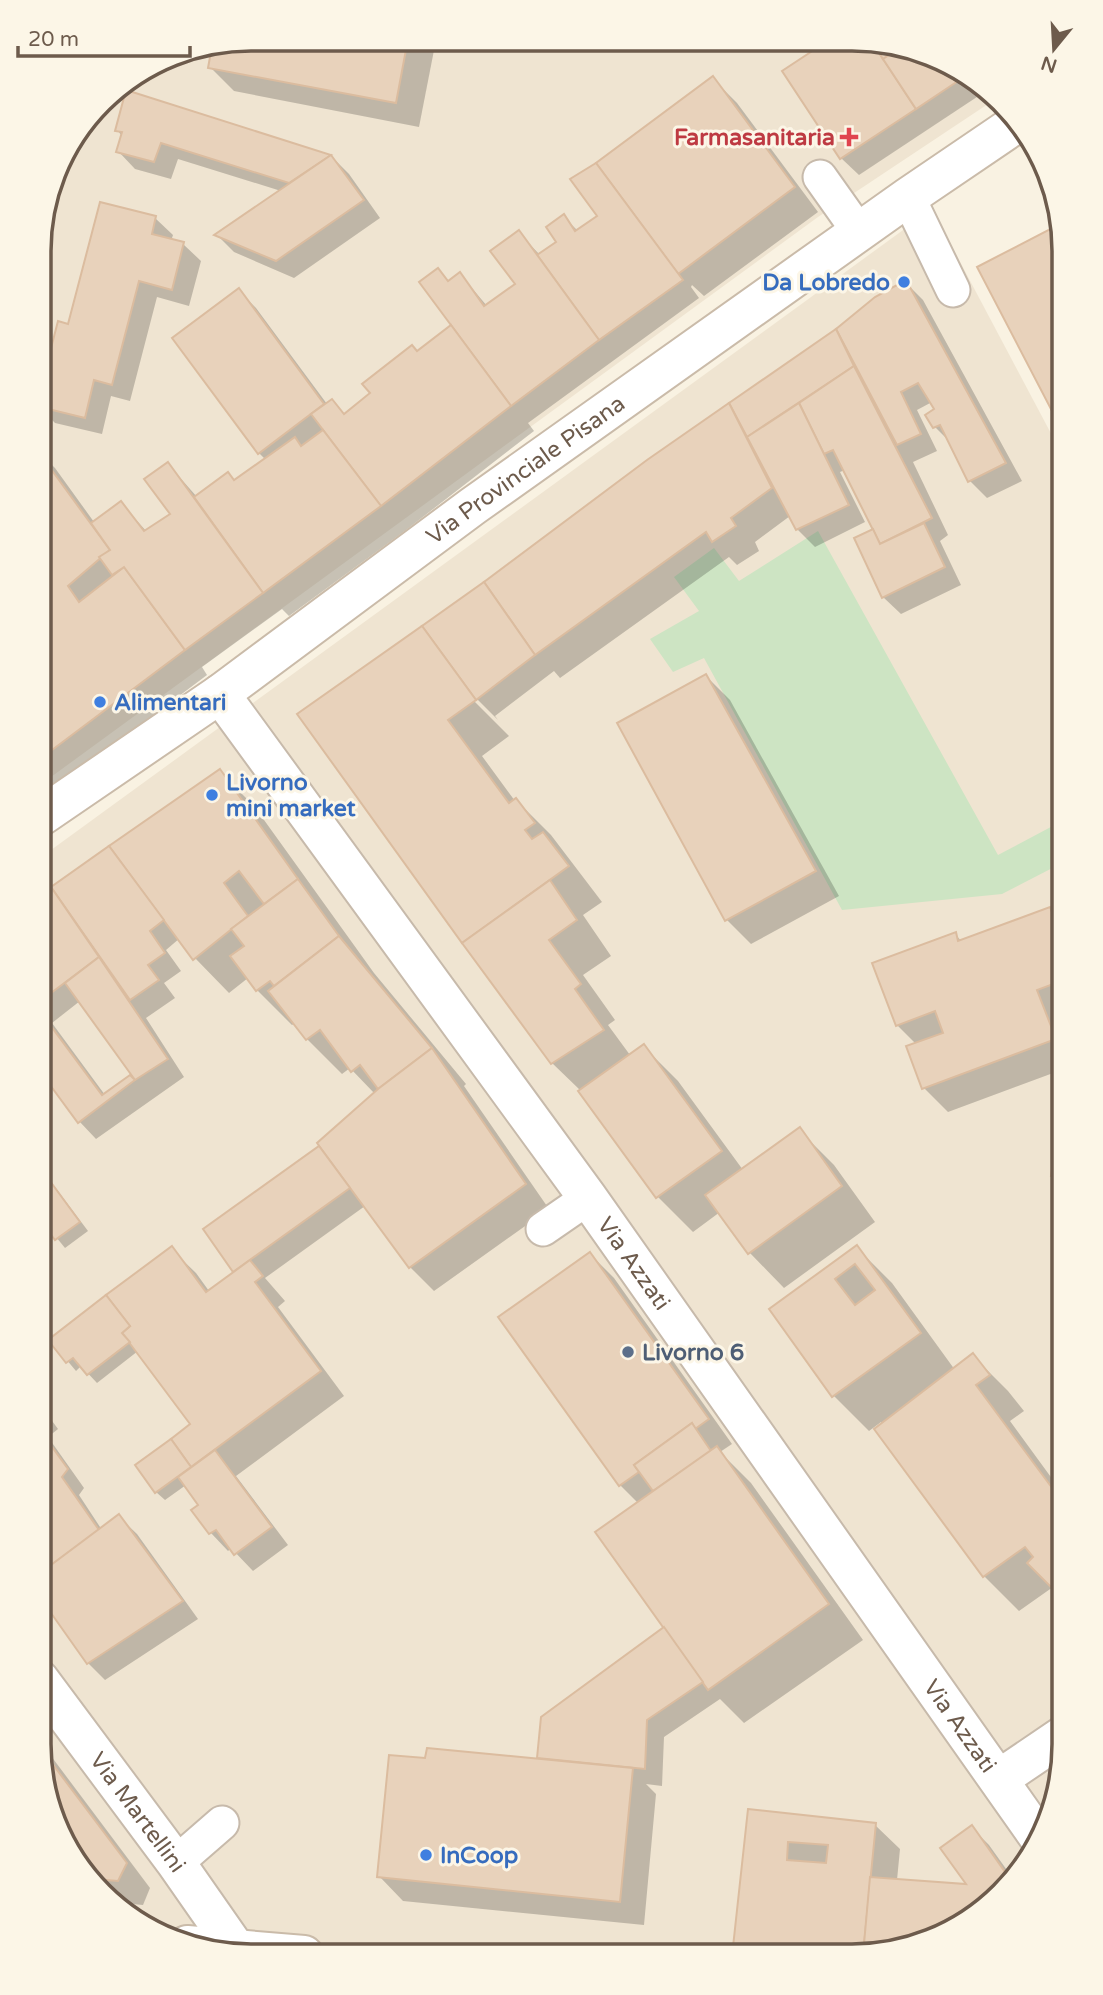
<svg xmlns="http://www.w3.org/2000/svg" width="1103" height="1995" font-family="'Varela Round',sans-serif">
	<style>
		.residential { fill: #efe4d1 }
		.green { fill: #cde4c3 }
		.shadow { fill: #0003; fill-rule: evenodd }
		.building { fill: #e8d2bb; stroke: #dbbc9f; stroke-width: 2; fill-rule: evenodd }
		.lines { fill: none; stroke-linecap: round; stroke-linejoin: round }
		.lane-casing { stroke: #c7baab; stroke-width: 37 }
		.street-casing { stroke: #c7baab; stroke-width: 42 }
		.secondary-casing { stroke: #cabba9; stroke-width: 42 }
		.path { stroke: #ceb7a1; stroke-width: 4.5; stroke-dasharray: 2 5; stroke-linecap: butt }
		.lane { stroke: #fff; stroke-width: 33 }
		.street { stroke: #fff; stroke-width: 38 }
		.secondary { stroke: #fff; stroke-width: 38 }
		.health-dot { fill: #e0444e; stroke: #fcf6e7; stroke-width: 2.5 }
		.shop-dot { fill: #3f7fe0; stroke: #fcf6e7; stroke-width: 2.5 }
		.service-dot { fill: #5c6f8a; stroke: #fcf6e7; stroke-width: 2.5 }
		.labels { text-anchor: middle; stroke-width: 6; stroke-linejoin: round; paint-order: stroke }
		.health-label { font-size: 23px; font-weight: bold; fill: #be3a42; stroke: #fcf6e7; text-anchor: end }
		.shop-label { font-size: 23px; font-weight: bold; fill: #366cbe; stroke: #fcf6e7; text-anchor: start }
		.street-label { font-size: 23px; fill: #6d5b4c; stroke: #fcf6e7 }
		.service-label { font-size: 23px; font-weight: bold; fill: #4e5e75; stroke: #fcf6e7; text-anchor: start }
		.rim { fill: none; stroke: #6d5b4c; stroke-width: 3.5 }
	</style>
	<rect width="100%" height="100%" fill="#f9f2e2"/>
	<g class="residential">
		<polygon points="251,39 893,43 992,91 997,98 818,217 40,785 40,224 61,157 111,92 170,55"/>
		<polygon points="932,209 1064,458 1064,1758 1048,1825 1020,1874 981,1913 921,1945 852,1956 223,1955 169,1940 111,1904 50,1813 39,1744 40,858"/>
	</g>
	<polygon class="green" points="818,531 998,855 1064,820 1064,862 1002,894 842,910 704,658 673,672 650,639 699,611 674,577 714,548 739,581"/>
	<g class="shadow">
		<polygon points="251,38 436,40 419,127 234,91 210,67"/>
		<polygon points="829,42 893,43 989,89 859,175 841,158"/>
		<polygon points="713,79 737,103 818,212 704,296 692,285 691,287 699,298 528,423 534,431 406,530 289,616 282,609 202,667 207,675 45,797 40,791 40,453 55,468 94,522 121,503 147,532 172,514 168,464 197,497 235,482 266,460 259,453 238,290 256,308 327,404 332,401 345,415 417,353 457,334 438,270 450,282 460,274 487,306 517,284 518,232 540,255 558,242 564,217 578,231 599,216 596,165"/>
		<polygon points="127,92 331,156 349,174 380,218 294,278 234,252 217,235 281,191 178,159 171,179 135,169 118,151 122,136 117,130"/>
		<polygon points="155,218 173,235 171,241 183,244 201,261 189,306 157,297 130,401 111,396 102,434 55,423 40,407 40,398 69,326"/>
		<polygon points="1060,226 1064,251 1064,430 979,268"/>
		<polygon points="906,283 923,300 1022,481 987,498 970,481 951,443 934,426 936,409 932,402 917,410 937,451 913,462 948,535 940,541 961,585 901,614 883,597 875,530 845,470 840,472 865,522 815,547 797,529 790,516 755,542 759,551 737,565 729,557 560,678 554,671 495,716 498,720 471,693 468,695 509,736 482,756 515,801 516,800 551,835 602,902 583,915 611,956 583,975 615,1020 608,1025 630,1055 643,1046 678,1081 743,1170 799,1130 834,1165 875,1222 784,1288 750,1253 720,1212 693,1232 658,1197 580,1090 552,1063 299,715 485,583 648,462"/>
		<polygon points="706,676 730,700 839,896 751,944 727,920"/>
		<path d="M219 771 254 806 374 973 466 1084 464 1086 549 1209 434 1291 410 1267 365 1206 265 1278 285 1301 278 1307 344 1396 236 1476 288 1545 253 1571 231 1548 228 1551 211 1533 194 1510 200 1505 186 1485 165 1500 156 1492 193 1424 138 1351 97 1383 81 1366 76 1371 50 1340 171 1249 196 1273 209 1291 236 1272 205 1230 321 1146 375 1094 350 1068 342 1074 307 1039 295 1023 292 1025 257 990 248 978 229 993 195 958 180 938 166 950 181 971 164 983 175 998 146 1018 184 1077 96 1139 79 1121 39 1067V902L52 888ZM80 1001 133 1075 105 1095 52 1023Z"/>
		<polygon points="1049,909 1064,924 1064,1013 1060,1014 1064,1024 1064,1069 948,1112 924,1088 916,1044 897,1025 955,934 962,942"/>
		<polygon points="1064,1100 1064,1187 1053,1176"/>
		<polygon points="39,1166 88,1231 65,1248 39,1216"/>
		<polygon points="857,1248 892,1283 955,1370 973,1356 1008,1391 1024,1411 1010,1421 1064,1495 1064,1598 1053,1587 1019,1611 984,1576 876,1430 883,1425 881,1422 869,1431 834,1396 771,1310"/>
		<polygon points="590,1254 614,1278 732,1444 720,1452 751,1483 863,1640 744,1723 720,1699 664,1737 662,1786 646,1784 656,1794 644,1925 403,1901 379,1876 427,1760 542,1761 539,1758 666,1628 638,1503 620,1485"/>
		<polygon points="39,1403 58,1429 48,1437 84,1488 79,1495 102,1530 119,1517 137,1534 198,1619 105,1680 88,1663 39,1593"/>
		<polygon points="39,1740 150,1888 143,1905 110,1902 50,1813"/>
		<polygon points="750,1811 875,1825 900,1849 897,1880 970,1886 972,1828 989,1845 1014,1880 981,1913 921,1945 852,1956 745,1956 735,1946"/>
	</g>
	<g class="building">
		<polygon points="251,38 408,39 396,103 208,68 212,46"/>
		<polygon points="826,42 872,42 916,109 840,159 782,71"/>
		<polygon points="872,42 893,43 901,47 883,59"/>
		<polygon points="901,47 964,77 916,109 883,59"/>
		<polygon points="713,76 795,187 678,274 596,163"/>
		<polygon points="126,90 331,155 289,183 161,143 154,162 116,152 122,132 115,131"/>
		<polygon points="331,155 364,200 276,261 214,235"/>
		<polygon points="596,163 683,280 599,340 537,255 556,242 546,227 564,214 575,231 597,216 570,179"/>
		<polygon points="100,202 156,216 152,234 184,242 172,290 139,281 112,385 94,380 85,418 40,407 40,391 58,321 68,324"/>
		<polygon points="1060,224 1064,251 1064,434 977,267"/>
		<polygon points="519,230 599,340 511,406 419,282 438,268 448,281 460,272 484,306 515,284 490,251"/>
		<polygon points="906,280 1006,463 968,482 940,425 933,428 925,415 934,409 918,383 901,392 921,434 897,445 836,329 875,297"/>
		<polygon points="239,288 324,404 258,454 172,338"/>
		<polygon points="451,325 511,406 381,506 311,414 332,399 344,414 370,393 362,384 412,345 417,351"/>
		<polygon points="836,329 854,366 747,437 729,403"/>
		<polygon points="854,366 932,518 880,544 833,450 824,454 799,403"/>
		<polygon points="729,403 772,488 731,518 736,526 712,542 706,532 535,655 484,582 647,460"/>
		<polygon points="799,403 849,505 796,530 747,437"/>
		<polygon points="323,430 381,506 263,593 194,497 228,472 234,480 295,437 301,446"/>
		<polygon points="40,454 110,550 68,586 79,602 124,567 185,650 40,759"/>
		<polygon points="168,462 263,593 185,650 124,567 112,575 99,557 110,550 91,523 121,501 144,531 170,514 144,479"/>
		<polygon points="924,523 945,567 882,598 854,538 873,529 880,544"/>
		<polygon points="484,582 535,655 476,700 422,626"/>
		<polygon points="422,626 476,700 448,720 509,803 516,798 535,823 525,830 532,839 543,832 569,866 462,943 297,714"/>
		<polygon points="706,674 816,871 725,921 617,723"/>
		<polygon points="220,769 298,879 264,904 239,871 224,883 248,916 193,960 109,846"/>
		<polygon points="109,846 164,920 150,931 165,953 148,965 159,980 130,1000 51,887"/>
		<polygon points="298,879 339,936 274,986 270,981 256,991 230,956 244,946 231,929"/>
		<polygon points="550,880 577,920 549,940 581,984 575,989 604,1030 551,1064 462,943"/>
		<polygon points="51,887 99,957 39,1002 39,899"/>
		<polygon points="1050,907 1064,944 1064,980 1037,990 1056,1039 922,1089 906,1046 943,1033 935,1011 896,1026 872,963 956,932 958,941"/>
		<polygon points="339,936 432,1048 378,1089 360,1065 351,1072 320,1030 306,1040 268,991"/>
		<polygon points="99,957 168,1059 135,1080 65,983"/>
		<polygon points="39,1010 102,1095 130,1075 135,1080 78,1123 39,1070"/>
		<polygon points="644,1044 722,1151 656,1198 578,1091"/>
		<polygon points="432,1048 526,1184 409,1268 317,1143 378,1089"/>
		<polygon points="1064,1091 1064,1178 1051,1176"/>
		<polygon points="800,1127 842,1186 748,1254 705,1195"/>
		<polygon points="319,1146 350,1188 233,1272 203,1229"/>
		<polygon points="39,1166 80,1222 55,1240 39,1219"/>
		<polygon points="1064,1242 1064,1302 1055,1301"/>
		<path d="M857 1245 921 1333 832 1397 769 1309ZM855 1264 875 1290 855 1305 835 1279Z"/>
		<polygon points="172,1246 206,1292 250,1260 263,1276 255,1282 321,1371 191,1467 171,1439 190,1424 122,1333 130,1326 106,1295"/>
		<polygon points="590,1252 709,1419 695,1429 692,1423 634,1465 639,1472 619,1486 498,1317"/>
		<polygon points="106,1295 130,1326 122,1333 130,1342 87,1375 73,1358 66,1363 48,1340"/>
		<polygon points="973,1353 990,1375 976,1385 1061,1500 1064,1498 1064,1600 1027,1563 1033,1557 1025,1547 983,1577 874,1429"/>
		<polygon points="692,1423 711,1451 653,1491 634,1465"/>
		<polygon points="39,1429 68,1469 62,1477 99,1530 39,1574"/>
		<polygon points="171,1439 191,1467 155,1493 135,1465"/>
		<polygon points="717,1446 829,1604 708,1690 595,1532"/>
		<polygon points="215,1450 272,1527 234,1555 216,1530 209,1534 191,1510 198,1505 178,1477"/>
		<polygon points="119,1514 183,1601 87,1664 39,1596 39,1574"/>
		<polygon points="664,1627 703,1682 647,1720 645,1769 537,1758 541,1717"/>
		<polygon points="39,1746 127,1863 118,1881 94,1879 50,1813"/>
		<polygon points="427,1748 633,1768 620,1902 377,1877 389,1755 425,1758"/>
		<path d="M748 1809 876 1823 863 1955 733 1947ZM788 1842 828 1845 826 1863 787 1860Z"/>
		<polygon points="972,1825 1012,1882 981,1913 921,1945 863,1955 870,1877 966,1884 940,1848"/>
	</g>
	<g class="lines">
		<defs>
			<g id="lane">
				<polyline points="820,177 859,232"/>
				<polyline points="908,197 953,290"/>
				<polyline points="543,1229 588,1198"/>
				<polyline points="176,1863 222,1823"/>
			</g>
			<g id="street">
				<path id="s1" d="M220 694 588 1198 1040 1839"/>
				<path id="s2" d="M39 1679 176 1863 236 1949"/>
				<polyline points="999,1779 1064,1735"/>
			</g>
			<g id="secondary">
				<path id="s3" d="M40 817 220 694 473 506 908 197 1014 125"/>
				<polyline points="187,1945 304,1955"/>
			</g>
		</defs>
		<use href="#lane" class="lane-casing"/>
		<use href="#street" class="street-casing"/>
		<use href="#secondary" class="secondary-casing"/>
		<polyline class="path" points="1042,167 1055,194"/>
		<use href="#lane" class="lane"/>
		<use href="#street" class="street"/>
		<use href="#secondary" class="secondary"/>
	</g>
	<path class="health-dot" d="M845.5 126.5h7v7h7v7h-7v7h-7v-7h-7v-7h7z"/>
	<g class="shop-dot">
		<circle cx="904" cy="282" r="7"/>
		<circle cx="100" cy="702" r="7"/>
		<circle cx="212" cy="795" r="7"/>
		<circle cx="426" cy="1855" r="7"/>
	</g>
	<circle class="service-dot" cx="628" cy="1352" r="7"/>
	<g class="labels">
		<g class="health-label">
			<text x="835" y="145">Farmasanitaria</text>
		</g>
		<g class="shop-label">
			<text x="890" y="290" text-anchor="end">Da Lobredo</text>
			<text x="114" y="710">Alimentari</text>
			<text x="226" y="790">Livorno<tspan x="226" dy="26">mini market</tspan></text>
			<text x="440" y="1863">InCoop</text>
		</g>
		<g class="street-label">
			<text dy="8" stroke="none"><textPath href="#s3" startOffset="597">Via Provinciale Pisana</textPath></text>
			<text dy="8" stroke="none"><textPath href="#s1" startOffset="704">Via Azzati</textPath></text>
			<text dy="8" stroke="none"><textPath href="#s1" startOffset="1270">Via Azzati</textPath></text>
			<text dy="8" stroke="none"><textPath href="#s2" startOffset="166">Via Martellini</textPath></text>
		</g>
		<g class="service-label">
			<text x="642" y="1360">Livorno 6</text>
		</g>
	</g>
	<path d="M0 0H1103V1995H0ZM251 51H852A200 200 0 0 1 1052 251V1744A200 200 0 0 1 852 1944H251A200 200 0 0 1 51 1744V251A200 200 0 0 1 251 51Z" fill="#fcf6e7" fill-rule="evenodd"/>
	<path class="rim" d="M251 51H852A200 200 0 0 1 1052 251V1744A200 200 0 0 1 852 1944H251A200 200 0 0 1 51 1744V251A200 200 0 0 1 251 51Z"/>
	<g transform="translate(1054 49) rotate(198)" stroke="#fcf6e7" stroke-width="5" paint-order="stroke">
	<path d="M0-5L12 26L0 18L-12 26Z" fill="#6d5b4c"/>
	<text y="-10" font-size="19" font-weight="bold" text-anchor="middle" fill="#6d5b4c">N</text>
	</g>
	<path d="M18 46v10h172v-10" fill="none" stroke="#6d5b4c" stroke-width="3.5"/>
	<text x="28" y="46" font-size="21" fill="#6d5b4c" stroke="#fcf6e7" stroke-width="5" paint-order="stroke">20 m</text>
</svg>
